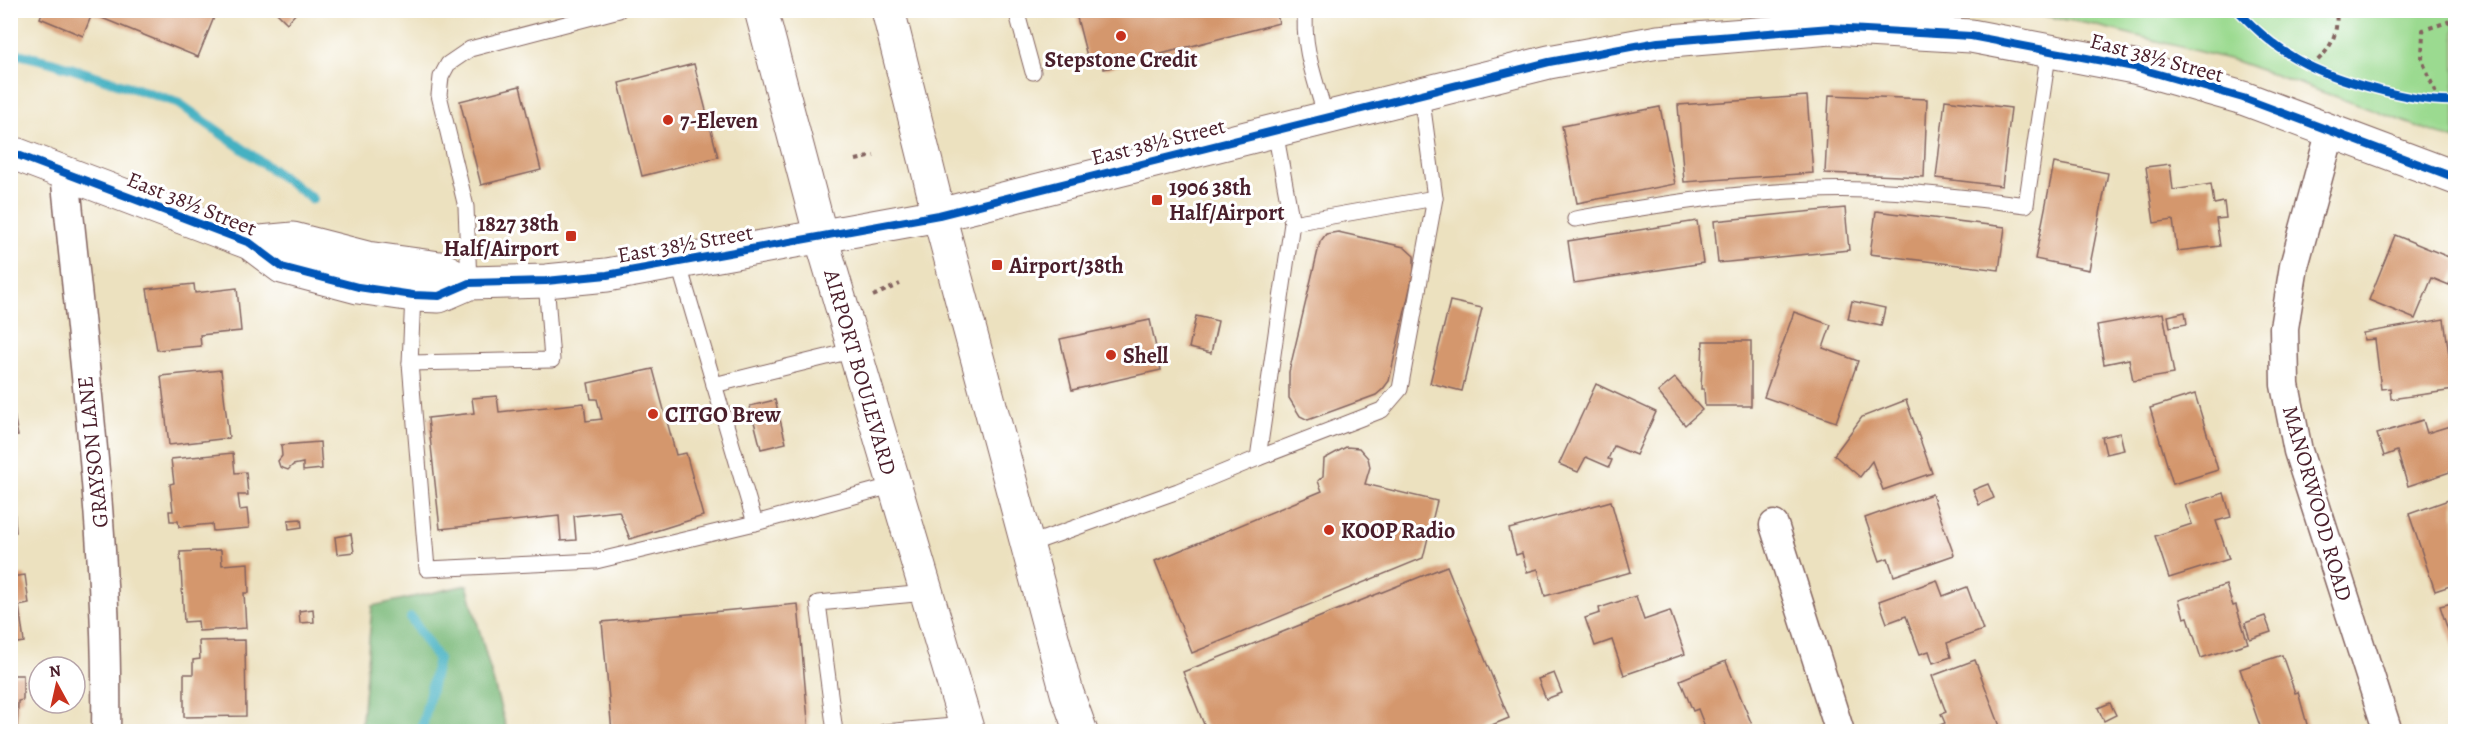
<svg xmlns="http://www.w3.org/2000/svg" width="2466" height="742" font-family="Alegreya,serif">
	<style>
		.green { fill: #9bda90; stroke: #727c5e; stroke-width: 1.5 }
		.forest { fill: #7cba7a; stroke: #636c52; stroke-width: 1.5 }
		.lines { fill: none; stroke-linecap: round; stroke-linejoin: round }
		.stream { stroke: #44b1c2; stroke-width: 10 }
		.building { fill: #d4976d }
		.service-casing { stroke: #83635f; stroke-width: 17 }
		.minor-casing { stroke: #83635f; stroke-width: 31 }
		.tertiary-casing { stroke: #83635f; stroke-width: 35 }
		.primary-casing { stroke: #83635f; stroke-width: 35 }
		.path { stroke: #83635f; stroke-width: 4; stroke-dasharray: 4.5 4.5; stroke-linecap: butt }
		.service { stroke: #fff; stroke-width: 15 }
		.minor { stroke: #fff; stroke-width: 28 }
		.tertiary { stroke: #fff; stroke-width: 33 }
		.primary { stroke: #fff; stroke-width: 33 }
		.cycleway-casing { stroke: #fff; stroke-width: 11 }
		.cycleway { stroke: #0057b8; stroke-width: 8 }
		.poi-dot { fill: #c8321e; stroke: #fff; stroke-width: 2 }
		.labels { text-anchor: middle; stroke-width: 6; stroke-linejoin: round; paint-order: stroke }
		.street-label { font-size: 22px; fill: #4a1f2b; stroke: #fff }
		.poi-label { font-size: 22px; font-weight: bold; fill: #4a1f2b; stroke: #fff; text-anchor: start }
	</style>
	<rect width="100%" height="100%" fill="#fff"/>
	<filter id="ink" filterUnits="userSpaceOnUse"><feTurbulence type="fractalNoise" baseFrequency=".0167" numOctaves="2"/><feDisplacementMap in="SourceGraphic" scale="12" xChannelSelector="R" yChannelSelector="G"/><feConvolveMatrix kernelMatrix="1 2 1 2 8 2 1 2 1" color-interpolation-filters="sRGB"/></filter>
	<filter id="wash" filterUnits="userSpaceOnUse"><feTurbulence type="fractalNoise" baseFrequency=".008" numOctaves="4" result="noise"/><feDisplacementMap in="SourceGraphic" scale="24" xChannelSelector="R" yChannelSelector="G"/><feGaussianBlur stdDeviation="1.35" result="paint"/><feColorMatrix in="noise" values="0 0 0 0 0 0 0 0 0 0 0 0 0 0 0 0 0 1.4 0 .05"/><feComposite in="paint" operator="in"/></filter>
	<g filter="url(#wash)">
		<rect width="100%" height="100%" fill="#ece1bf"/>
		<polygon class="green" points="2016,11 2455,11 2455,140 2236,61 2090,24"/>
		<polygon class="forest" points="467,585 507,731 361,731 372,606"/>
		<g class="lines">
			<g class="stream">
				<polyline points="10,52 51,62 177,102 313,199"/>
				<polyline points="411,618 438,659 421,732"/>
			</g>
		</g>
		<g id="blocks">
			<g class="building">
				<polygon points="43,10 217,10 198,57 92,14 83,36 40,18"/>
				<polygon points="274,10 299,10 287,23"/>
				<polygon points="1075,10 1276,10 1279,23 1104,69 1101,61 1089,64"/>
				<polygon points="694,64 718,157 642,176 619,83"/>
				<polygon points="520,86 541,170 481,185 460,101"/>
				<polygon points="1829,95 1927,99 1924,177 1825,173"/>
				<polygon points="1807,96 1813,173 1684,182 1678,105"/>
				<polygon points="1945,100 2011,108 2002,186 1936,178"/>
				<polygon points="1660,107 1675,184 1577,203 1562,126"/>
				<polygon points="2054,163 2108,173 2089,270 2035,259"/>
				<polygon points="2170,164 2173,190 2211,184 2214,204 2224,202 2226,218 2216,219 2220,246 2177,251 2173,220 2154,223 2146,167"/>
				<polygon points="1845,208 1849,250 1718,263 1714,221"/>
				<polygon points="1876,211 2005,227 1999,270 1870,254"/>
				<polygon points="1697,221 1703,263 1574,283 1568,241"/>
				<polygon points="1338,232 1404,247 1414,256 1414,271 1389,381 1383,389 1376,395 1308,420 1300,416 1289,398 1289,372 1320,242 1326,234"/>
				<polygon points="2395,235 2456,260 2456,270 2449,285 2432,278 2415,319 2369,300"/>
				<polygon points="194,284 195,293 237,288 241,331 200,335 201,346 157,350 147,289"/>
				<polygon points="1450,301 1482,308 1462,391 1430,383"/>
				<polygon points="1852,301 1885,308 1881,326 1848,319"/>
				<polygon points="1794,312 1831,325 1823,348 1858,361 1836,422 1764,397"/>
				<polygon points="2185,312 2187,324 2170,327 2168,316"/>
				<polygon points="2163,313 2174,374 2133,381 2129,359 2104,364 2097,325"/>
				<polygon points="1196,316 1218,321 1211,353 1189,348"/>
				<polygon points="2444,319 2454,390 2391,399 2390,388 2381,389 2375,339 2364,340 2363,333"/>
				<polygon points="1150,320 1161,370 1072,390 1060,339"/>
				<polygon points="1703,341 1751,341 1751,406 1705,406 1704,389 1701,389"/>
				<polygon points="653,369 676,455 686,453 703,516 630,539 619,511 574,516 576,540 561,541 559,516 440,529 428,418 474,413 472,398 497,396 499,412 584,403 586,421 602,419 597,399 591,399 588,383"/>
				<polygon points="221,370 229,438 169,445 161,376"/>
				<polygon points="1675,378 1702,410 1685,425 1658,392"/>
				<polygon points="1596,384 1656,412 1636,455 1614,446 1608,459 1612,460 1609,467 1586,457 1578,472 1559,464"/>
				<polygon points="10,391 18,436 10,437"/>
				<polygon points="2195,394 2218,470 2173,484 2150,408"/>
				<polygon points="775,400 786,443 761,449 750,406"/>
				<polygon points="1906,400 1932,473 1883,490 1872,461 1860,477 1834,455 1862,417"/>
				<polygon points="2423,420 2427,433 2453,425 2456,470 2408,486 2397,451 2384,456 2377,434"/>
				<polygon points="2120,433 2124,450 2106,454 2102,437"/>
				<polygon points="320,442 322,469 303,471 303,463 293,465 288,470 280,467 278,461 282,456 281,445"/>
				<polygon points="1346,447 1359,448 1368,458 1370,467 1365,484 1437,501 1423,558 1192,653 1155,561 1322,491 1318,481 1323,476 1324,459"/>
				<polygon points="233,453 235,473 246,472 248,495 238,495 240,510 247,509 249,528 213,531 212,524 179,527 178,521 170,521 169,511 173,511 170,484 174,483 171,459"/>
				<polygon points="1988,484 1994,498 1979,505 1973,490"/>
				<polygon points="10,493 13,493 16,532 10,533"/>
				<polygon points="2224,493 2231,517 2216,521 2229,559 2169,578 2155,536 2192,524 2185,505"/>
				<polygon points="1932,494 1954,555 1894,576 1888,558 1880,561 1865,518"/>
				<polygon points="2454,498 2456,584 2435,591 2409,514"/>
				<polygon points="1611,501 1631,572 1545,596 1538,569 1527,572 1522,553 1516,555 1509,529"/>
				<polygon points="301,519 302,527 289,529 288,520"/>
				<polygon points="351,534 354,552 337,554 335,537"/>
				<polygon points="221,550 222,565 248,563 249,593 244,593 246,628 199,631 198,621 184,622 180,552"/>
				<polygon points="1447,566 1509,718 1475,732 1207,732 1183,672"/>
				<polygon points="25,575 29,604 19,606 24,642 10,644 10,577"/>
				<polygon points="1937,580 1943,596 1967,587 1983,630 1947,643 1951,657 1933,663 1929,651 1920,654 1906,616 1887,623 1879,601"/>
				<polygon points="2226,585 2233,606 2236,605 2237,609 2248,643 2201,658 2188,617 2184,618 2179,600"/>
				<polygon points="1636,596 1644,620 1670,611 1685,654 1624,675 1612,640 1595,646 1585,618 1600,613 1599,608"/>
				<polygon points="2456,602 2456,651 2455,651 2440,606"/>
				<polygon points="798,604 809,732 612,732 602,622"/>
				<polygon points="313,609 314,622 300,623 299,611"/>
				<polygon points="2265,616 2271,632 2250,639 2245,623"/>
				<polygon points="245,640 246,716 184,717 184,674 193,674 193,660 200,659 199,641"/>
				<polygon points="2282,655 2295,693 2298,692 2308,728 2297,732 2262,732 2240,669"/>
				<polygon points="1975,660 2001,729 1993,732 1923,732 1945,723 1941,714 1946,712 1932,676"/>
				<polygon points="1726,661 1727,664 1755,732 1707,732 1698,709 1693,711 1680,680"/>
				<polygon points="1554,673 1562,693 1546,699 1538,679"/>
				<polygon points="10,675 23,675 23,700 18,701 17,732 10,732"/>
				<polygon points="2110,703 2116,715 2104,721 2098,708"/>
			</g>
		</g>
	</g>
	<g filter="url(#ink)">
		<use href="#blocks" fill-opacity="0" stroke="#83635f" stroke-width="1.5"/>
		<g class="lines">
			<defs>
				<g id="service">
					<polyline points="1016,10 1033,72"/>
					<path d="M1306 10C1301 45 1317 85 1326 118"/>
					<path d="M1575 219C1671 202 1769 187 1866 190 1920 192 1973 198 2026 205L2049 49"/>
					<polyline points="1292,223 1435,198"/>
					<polyline points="678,262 755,523"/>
					<polyline points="469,283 466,207 439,95 441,77 448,64 470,49 619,10"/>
					<polyline points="413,295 410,363 427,569 596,561 755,523 895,485"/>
					<polyline points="410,363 552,360 546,281"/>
					<polyline points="714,385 855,350"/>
					<polyline points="1258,458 1382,410 1400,389 1435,198 1421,94"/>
					<polyline points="1027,545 1178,491 1258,458 1292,223 1275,131"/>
					<polyline points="835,732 818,603 926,593"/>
					<polyline points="884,732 965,725"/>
				</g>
				<g id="minor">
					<polyline points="2331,130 2294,266 2284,328 2285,385 2298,451 2388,732"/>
					<path d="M65 173C83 358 109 545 106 732"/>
					<polyline points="1774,525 1840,732"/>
				</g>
				<g id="tertiary">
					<polyline points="10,152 250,243 282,267 358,287 413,295 439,296 469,283 546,281 607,275 939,215 1549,62 1658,42 1831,28 1971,36 2134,67 2243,98 2456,178"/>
					<polyline points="250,243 293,239 367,258 440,268 469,283"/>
				</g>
				<g id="primary">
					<polyline points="761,10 821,237 968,732"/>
					<polyline points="888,10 939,215 1067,693 1081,732"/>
				</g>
			</defs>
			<use href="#service" class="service-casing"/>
			<use href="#minor" class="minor-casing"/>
			<use href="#tertiary" class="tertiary-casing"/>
			<use href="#primary" class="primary-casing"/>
			<g class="path">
				<path d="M2311 66C2330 51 2339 35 2336 10"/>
				<polyline points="2439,101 2422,60 2423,30 2448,22 2456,14"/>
				<polyline points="856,160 874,156"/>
				<polyline points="873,296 900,284"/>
			</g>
			<use href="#service" class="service"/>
			<use href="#minor" class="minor"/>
			<use href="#tertiary" class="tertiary"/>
			<use href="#primary" class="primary"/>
			<defs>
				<g id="cycleway">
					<path d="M2237 10C2255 29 2276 48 2298 60 2335 81 2414 103 2456 101"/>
					<polyline points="10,152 250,243 282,267 358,287 413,295 439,296 469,283 546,281 607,275 939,215 1549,62 1658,42 1831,28 1971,36 2134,67 2243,98 2456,178"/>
				</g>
			</defs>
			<use href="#cycleway" class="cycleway-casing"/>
			<use href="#cycleway" class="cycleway"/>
		</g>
	</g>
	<g class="poi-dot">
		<circle cx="1121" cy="36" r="6"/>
		<circle cx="668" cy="120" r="6"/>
		<rect x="1151" y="194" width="12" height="12" rx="3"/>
		<rect x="565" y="230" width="12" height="12" rx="3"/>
		<rect x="991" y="259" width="12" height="12" rx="3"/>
		<circle cx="1111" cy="355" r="6"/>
		<circle cx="653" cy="414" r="6"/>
		<circle cx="1329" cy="530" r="6"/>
	</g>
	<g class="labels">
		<g class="street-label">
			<text transform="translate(2157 57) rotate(15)" y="8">East 38½ Street</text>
			<text transform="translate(1158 141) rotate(-14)" y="8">East 38½ Street</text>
			<text transform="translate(192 203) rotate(22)" y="8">East 38½ Street</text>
			<text transform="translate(685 243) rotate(-10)" y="8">East 38½ Street</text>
			<text transform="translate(861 372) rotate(74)" y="8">AIRPORT BOULEVARD</text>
			<text transform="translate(92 452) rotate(-96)" y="8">GRAYSON LANE</text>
			<text transform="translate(2318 503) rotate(74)" y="8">MANORWOOD ROAD</text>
		</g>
		<g class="poi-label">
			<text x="1121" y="67" text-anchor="middle">Stepstone Credit</text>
			<text x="680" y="128">7-Eleven</text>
			<text x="1169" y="195">1906 38th<tspan x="1169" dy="25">Half/Airport</tspan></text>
			<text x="559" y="231" text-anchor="end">1827 38th<tspan x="559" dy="25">Half/Airport</tspan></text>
			<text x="1009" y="273">Airport/38th</text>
			<text x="1123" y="363">Shell</text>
			<text x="665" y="422">CITGO Brew</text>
			<text x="1341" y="538">KOOP Radio</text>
		</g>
	</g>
	<rect width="2466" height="742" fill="none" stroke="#fff" stroke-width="36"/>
	<g transform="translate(57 685) rotate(352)"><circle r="28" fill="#ffffff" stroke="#b7a5aa" stroke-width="1.5"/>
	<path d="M0-4.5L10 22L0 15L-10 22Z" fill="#c8321e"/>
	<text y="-9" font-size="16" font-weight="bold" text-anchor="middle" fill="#4a1f2b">N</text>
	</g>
</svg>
